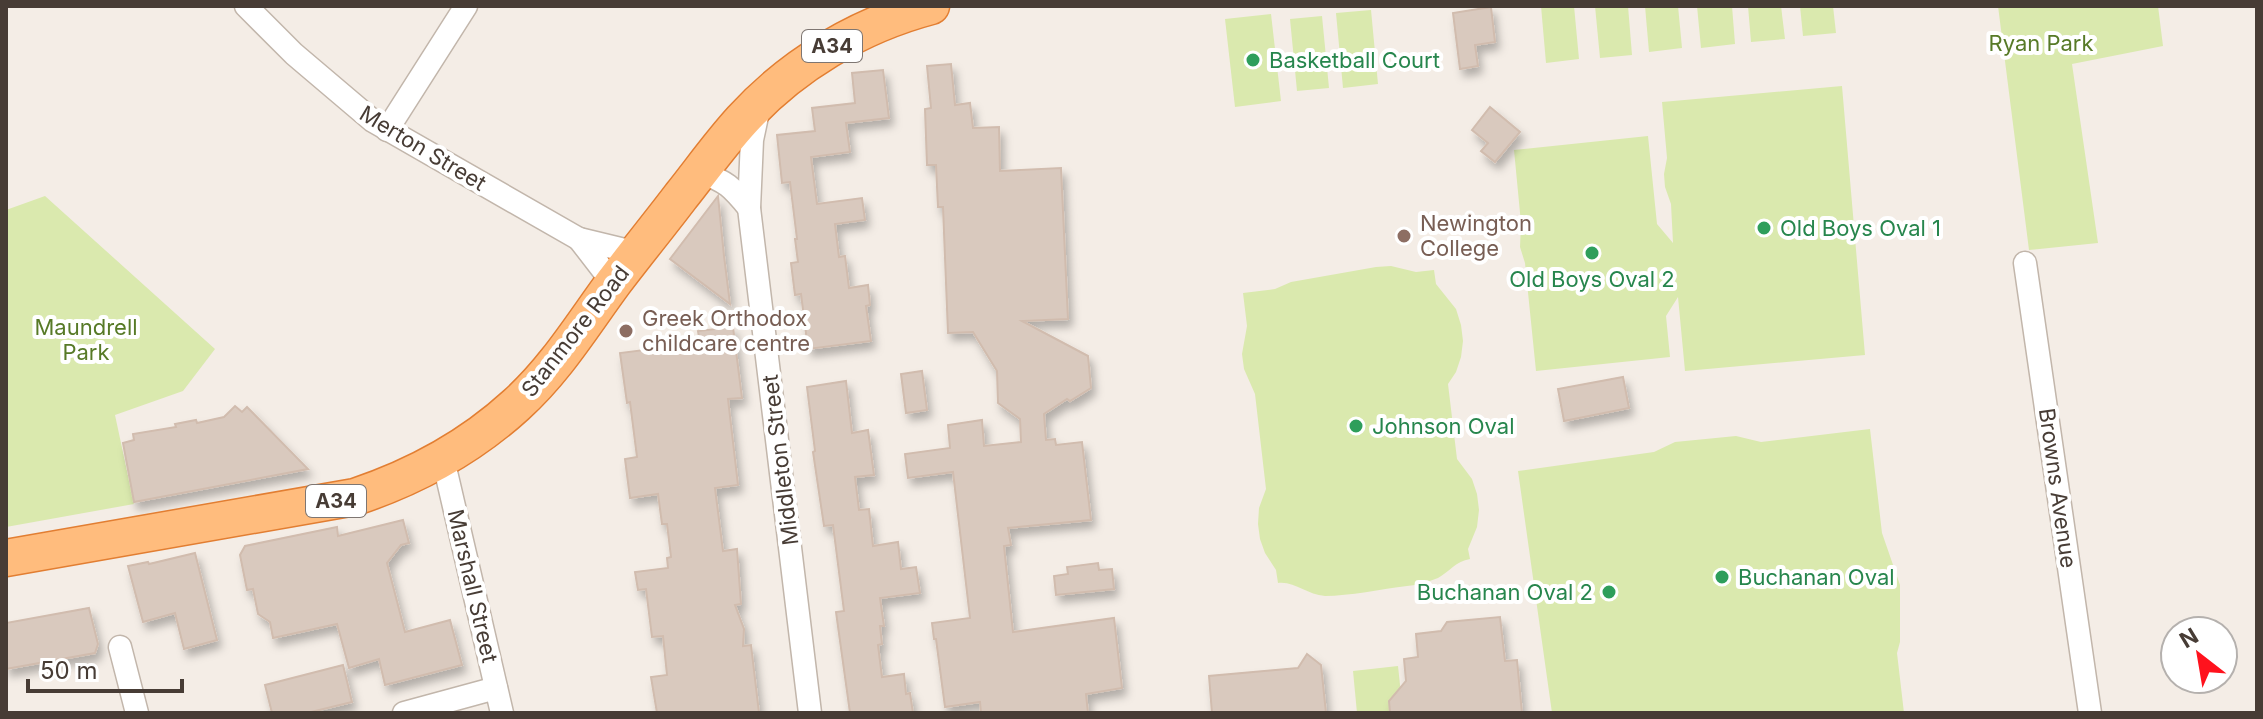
<svg xmlns="http://www.w3.org/2000/svg" width="2263" height="719" font-family="Inter,sans-serif">
	<style>
		.green { fill: #dae9ae }
		.building { fill: #d9c9be; stroke: #d1bcae; stroke-width: 2; filter: url(#shadow) }
		.lines { fill: none; stroke-linecap: round; stroke-linejoin: round }
		.minor-casing { stroke: #c2b6ab; stroke-width: 25 }
		.trunk-casing { stroke: #e27e32; stroke-width: 39 }
		.minor { stroke: #fff; stroke-width: 22 }
		.trunk { stroke: #ffbc7d; stroke-width: 36 }
		.leisure-dot { fill: #2e9e5b; stroke: #fff; stroke-width: 3 }
		.education-dot { fill: #8d6e63; stroke: #fff; stroke-width: 3 }
		.labels { text-anchor: middle; stroke-width: 8; stroke-linejoin: round; paint-order: stroke }
		.shield { fill: #fff; stroke: #7e7672; stroke-width: 2 }
		.shield-label { font-size: 20px; font-weight: bold; fill: #473c35 }
		.park-label { font-size: 22px; fill: #577a27; stroke: #fff }
		.leisure-label { font-size: 22px; fill: #27864d; stroke: #fff; text-anchor: start }
		.street-label { font-size: 22px; fill: #473c35; stroke: #fff }
		.education-label { font-size: 22px; fill: #785e54; stroke: #fff; text-anchor: start }
	</style>
	<defs>
		<filter id="shadow"><feDropShadow dx="4" dy="7" stdDeviation="4" flood-color="#0004"/></filter>
	</defs>
	<rect width="100%" height="100%" fill="#f4ede6"/>
	<g class="green">
		<polygon points="1541,6 1574,6 1579,59 1546,63"/>
		<polygon points="1595,6 1628,6 1632,55 1600,58"/>
		<polygon points="1645,6 1678,6 1682,48 1649,52"/>
		<polygon points="1697,6 1732,6 1735,44 1701,48"/>
		<polygon points="1748,6 1781,6 1785,39 1751,42"/>
		<polygon points="1800,6 1833,6 1836,33 1803,36"/>
		<polygon points="1998,6 2158,6 2163,46 2072,64 2098,243 2029,250"/>
		<polygon points="1371,10 1378,84 1343,88 1336,13"/>
		<polygon points="1271,14 1281,101 1235,107 1225,19"/>
		<polygon points="1322,16 1329,88 1297,91 1290,19"/>
		<polygon points="1842,86 1865,355 1685,371 1678,297 1666,316 1670,357 1536,371 1525,263 1520,247 1521,223 1514,150 1648,136 1657,224 1673,243 1671,204 1665,187 1664,174 1667,158 1662,102"/>
		<polygon points="45,196 215,349 183,391 115,415 134,504 6,527 6,210"/>
		<path d="M1391 266 1416 272 1434 270 1436 284 1456 309 1461 325 1463 341 1461 357 1456 372 1448 384 1457 459 1472 479 1477 494 1479 510 1477 527 1468 549 1470 559C1456 561 1449 572 1438 578 1428 582 1418 585 1407 586 1382 589 1349 596 1325 596 1307 595 1295 581 1278 583L1276 570 1265 553 1260 539 1258 524 1259 508 1266 489 1255 394 1244 369 1242 354 1247 326 1243 293 1275 289 1291 282 1376 267Z"/>
		<polygon points="1870,429 1882,533 1900,585 1900,642 1897,653 1904,713 1552,713 1518,471 1654,452 1675,442 1736,436 1761,442"/>
		<polygon points="1398,666 1403,713 1357,713 1353,671"/>
	</g>
	<g class="building">
		<polygon points="1491,7 1495,42 1475,45 1478,66 1460,69 1453,13"/>
		<polygon points="951,64 955,105 970,103 973,128 999,127 1000,171 1061,168 1068,319 1022,321 1088,356 1091,388 1070,401 1067,399 1044,414 1046,440 1055,439 1056,445 1082,442 1091,520 1008,528 1011,545 1004,546 1013,632 1114,618 1122,688 1086,694 1088,713 981,713 980,702 945,707 936,639 934,639 932,623 970,618 953,472 908,478 905,454 950,448 948,425 982,420 984,446 1021,442 1020,419 998,403 997,371 973,332 948,333 943,207 938,207 936,165 927,165 925,109 931,108 927,66"/>
		<polygon points="883,70 889,118 846,123 850,152 811,157 817,204 862,198 865,220 835,224 839,257 845,256 849,288 868,285 870,305 866,306 871,341 808,349 801,294 795,295 791,263 798,262 795,239 797,239 790,182 782,183 777,135 815,131 812,108 855,103 852,73"/>
		<polygon points="1490,107 1520,132 1495,162 1481,151 1488,143 1472,130"/>
		<polygon points="718,196 724,256 730,304 670,259"/>
		<polygon points="733,327 742,398 728,399 738,485 715,488 723,551 737,549 741,604 735,605 744,629 743,646 751,645 759,713 657,713 651,677 667,675 663,636 652,637 646,589 638,590 635,572 668,568 667,558 671,557 667,524 662,524 658,494 630,498 625,459 637,457 630,402 627,403 620,353 700,343 698,331"/>
		<polygon points="922,371 927,410 906,413 901,374"/>
		<polygon points="1623,377 1629,408 1564,421 1558,389"/>
		<polygon points="846,381 852,433 868,430 874,475 855,477 859,510 869,509 873,546 898,542 901,569 916,567 920,593 880,598 884,626 880,626 882,644 878,645 882,677 904,674 906,694 910,693 913,713 850,713 836,612 844,611 833,525 824,526 813,452 815,451 807,387"/>
		<polygon points="235,406 242,412 247,407 308,469 134,502 123,443 134,440 133,434 176,427 175,424 196,420 197,423 224,417"/>
		<polygon points="403,520 409,543 401,545 387,563 405,632 450,620 462,665 385,685 379,659 349,668 337,624 273,638 270,622 258,614 253,589 247,590 240,555 245,546 337,527 338,536"/>
		<polygon points="195,553 217,640 184,649 175,613 143,622 128,566 148,562 149,564"/>
		<polygon points="1098,563 1099,570 1112,569 1114,589 1056,595 1054,576 1068,574 1067,567"/>
		<polygon points="89,608 98,644 95,653 6,669 6,623"/>
		<polygon points="1500,617 1505,661 1517,660 1522,713 1390,713 1389,701 1406,681 1404,659 1418,657 1416,634 1441,631 1447,622"/>
		<polygon points="1307,654 1321,665 1326,713 1212,713 1209,676 1298,668"/>
		<polygon points="343,665 352,702 307,713 272,713 265,685"/>
	</g>
	<g class="lines">
		<defs>
			<g id="minor">
				<polyline points="246,6 294,54 373,121 579,239 637,253"/>
				<polyline points="759,107 752,140 749,208 810,713"/>
				<polyline points="387,130 466,6"/>
				<path d="M700 172C727 182 731 186 749 208"/>
				<polyline points="579,239 613,283"/>
				<polyline points="2025,263 2090,713"/>
				<polyline points="443,459 502,713"/>
				<polyline points="120,647 137,713"/>
				<polyline points="404,713 496,688"/>
			</g>
			<path id="trunk" d="M6 558 355 497C415 477 469 448 516 405 556 369 583 324 614 282 636 253 659 225 681 196 701 171 720 144 742 120 792 65 859 25 931 6"/>
		</defs>
		<use href="#minor" class="minor-casing"/>
		<use href="#trunk" class="trunk-casing"/>
		<use href="#minor" class="minor"/>
		<use href="#trunk" class="trunk"/>
	</g>
	<g class="leisure-dot">
		<circle cx="1253" cy="60" r="8"/>
		<circle cx="1764" cy="228" r="8"/>
		<circle cx="1592" cy="253" r="8"/>
		<circle cx="1356" cy="426" r="8"/>
		<circle cx="1722" cy="577" r="8"/>
		<circle cx="1609" cy="592" r="8"/>
	</g>
	<g class="education-dot">
		<circle cx="1404" cy="236" r="8"/>
		<circle cx="626" cy="331" r="8"/>
	</g>
	<g class="labels">
		<g class="shield">
			<rect x="802" y="30" width="60" height="32" rx="6"/>
			<rect x="306" y="485" width="60" height="32" rx="6"/>
		</g>
		<g class="shield-label">
			<text x="832" y="53">A34</text>
			<text x="336" y="508">A34</text>
		</g>
		<g class="park-label">
			<text x="2041" y="51">Ryan Park</text>
			<text x="86" y="335">Maundrell<tspan x="86" dy="25">Park</tspan></text>
		</g>
		<g class="leisure-label">
			<text x="1269" y="68">Basketball Court</text>
			<text x="1780" y="236">Old Boys Oval 1</text>
			<text x="1592" y="287" text-anchor="middle">Old Boys Oval 2</text>
			<text x="1372" y="434">Johnson Oval</text>
			<text x="1738" y="585">Buchanan Oval</text>
			<text x="1593" y="600" text-anchor="end">Buchanan Oval 2</text>
		</g>
		<g class="street-label">
			<text transform="translate(423 148) rotate(31)" y="8">Merton Street</text>
			<text transform="translate(575 331) rotate(-52)" y="8">Stanmore Road</text>
			<text transform="translate(780 460) rotate(-97)" y="8">Middleton Street</text>
			<text transform="translate(2058 488) rotate(82)" y="8">Browns Avenue</text>
			<text transform="translate(473 586) rotate(77)" y="8">Marshall Street</text>
		</g>
		<g class="education-label">
			<text x="1420" y="231">Newington<tspan x="1420" dy="25">College</tspan></text>
			<text x="642" y="326">Greek Orthodox<tspan x="642" dy="25">childcare centre</tspan></text>
		</g>
	</g>
	<rect width="2263" height="719" fill="none" stroke="#473c35" stroke-width="16"/>
	<g transform="translate(2199 655) rotate(329)"><circle r="38" fill="#ffffff" stroke="#b5b1ae" stroke-width="2"/>
	<path d="M0-6L14 30L0 20L-14 30Z" fill="#ff121d"/>
	<text y="-12" font-size="22" font-weight="bold" text-anchor="middle" fill="#473c35">N</text>
	</g>
	<path d="M28 679v12h154v-12" fill="none" stroke="#473c35" stroke-width="4"/>
	<text x="40" y="679" font-size="24" fill="#473c35" stroke="#ffffff" stroke-width="6" paint-order="stroke">50 m</text>
</svg>
